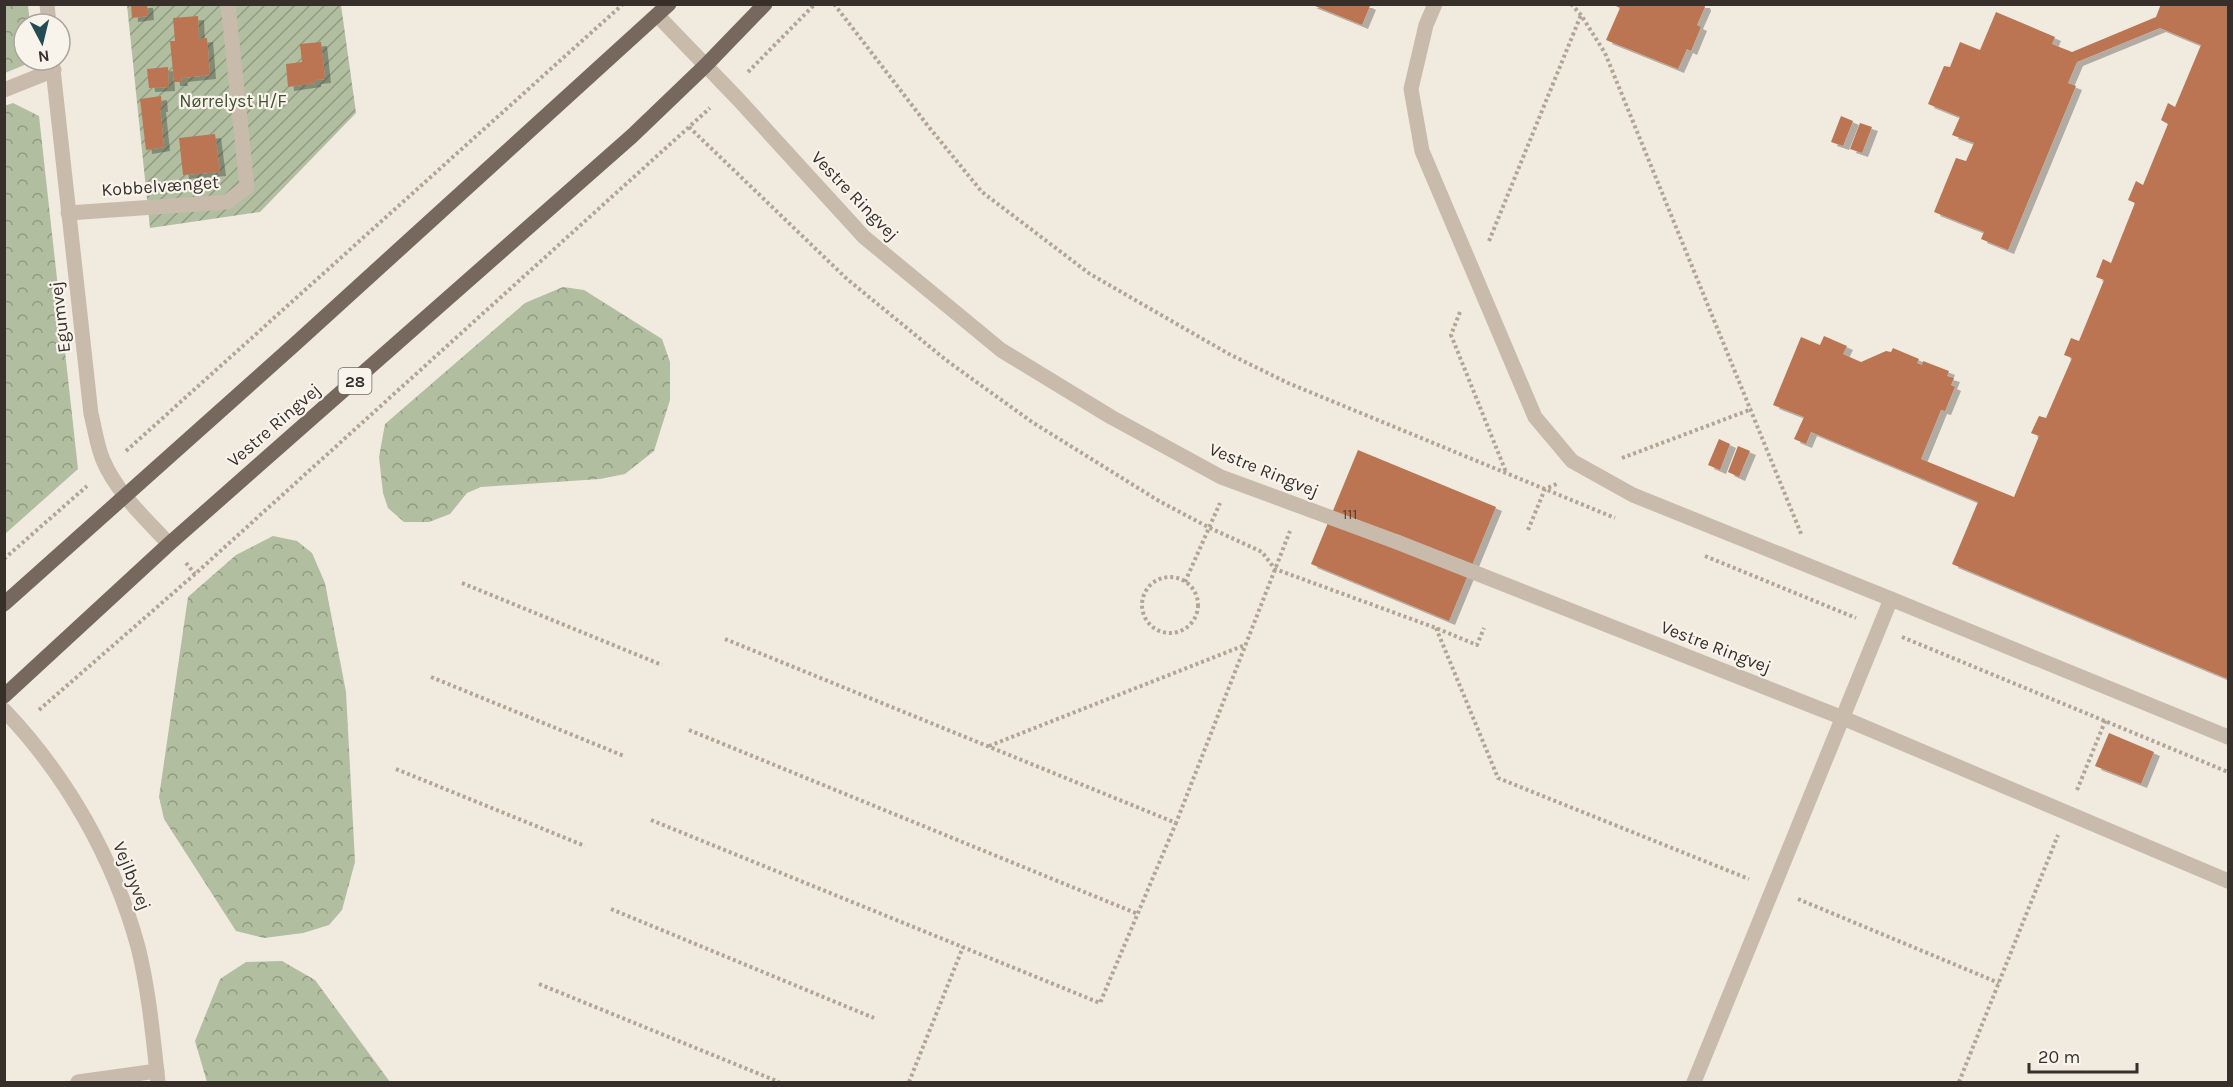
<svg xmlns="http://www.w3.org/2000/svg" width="2233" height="1087" font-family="Karla,sans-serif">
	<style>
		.forest { fill: url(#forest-crowns) }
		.garden { fill: url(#garden-furrows) }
		.building { fill: #bb7552; filter: url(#shadow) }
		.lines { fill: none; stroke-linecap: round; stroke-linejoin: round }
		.path { stroke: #b3a596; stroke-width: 4; stroke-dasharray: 3 3; stroke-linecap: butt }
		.service { stroke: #c8bbac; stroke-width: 15 }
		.minor { stroke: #c8bbac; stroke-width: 15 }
		.tertiary { stroke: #c8bbac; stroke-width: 15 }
		.primary { stroke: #77685d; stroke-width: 15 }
		.labels { text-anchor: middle; stroke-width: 4.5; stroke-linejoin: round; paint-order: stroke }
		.number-label { font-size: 15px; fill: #574034 }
		.shield { fill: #f8f3eb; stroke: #706a64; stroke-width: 1.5 }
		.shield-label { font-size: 16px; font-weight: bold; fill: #362f2a }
		.park-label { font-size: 18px; fill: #435230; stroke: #f8f3eb }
		.street-label { font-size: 18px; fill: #362f2a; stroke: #f8f3eb }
	</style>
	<defs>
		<pattern id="forest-crowns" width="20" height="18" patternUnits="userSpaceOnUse" patternTransform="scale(1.5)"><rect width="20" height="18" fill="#b1bea0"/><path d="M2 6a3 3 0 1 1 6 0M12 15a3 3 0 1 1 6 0" fill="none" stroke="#919b83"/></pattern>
		<pattern id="garden-furrows" width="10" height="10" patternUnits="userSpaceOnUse" patternTransform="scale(1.5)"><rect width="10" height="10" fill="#b1bea0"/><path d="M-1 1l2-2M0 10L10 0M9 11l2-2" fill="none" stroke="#919b83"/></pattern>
		<filter id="shadow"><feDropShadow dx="6" dy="4" stdDeviation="0" flood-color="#0004"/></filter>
	</defs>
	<rect width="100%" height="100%" fill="#f0eadf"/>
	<g class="forest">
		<polygon points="5,4 28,5 30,24 24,24 24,60 34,61 5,73"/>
		<polygon points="13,103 39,116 78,469 5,534 4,106"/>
		<polygon points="563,287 584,290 662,339 670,362 670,400 654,451 625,474 600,479 481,487 467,493 450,514 429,522 404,522 388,508 383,493 379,457 385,424 525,303"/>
		<polygon points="273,536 297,541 312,553 325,583 346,692 355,862 342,910 329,925 303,933 264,938 236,931 164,819 159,797 188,597 236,555"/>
		<polygon points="282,961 315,980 390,1082 207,1082 195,1041 220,979 246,962"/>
	</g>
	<polygon class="garden" points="127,5 341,5 356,113 260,212 150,228"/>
	<g class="building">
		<polygon points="131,4 147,4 148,16 132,18"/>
		<polygon points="1310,4 1366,4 1370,6 1362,25"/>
		<polygon points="1612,4 1704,4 1705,7 1697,25 1701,27 1691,51 1687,49 1678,69 1606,40 1620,8"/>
		<polygon points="2161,4 2228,4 2228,679 1952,564 1978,502 1811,432 1806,444 1794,439 1804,417 1773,405 1801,337 1820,345 1824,336 1847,346 1843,354 1861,362 1886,351 1891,352 1893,348 1919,359 1917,363 1922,365 1923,361 1949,371 1947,376 1954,378 1951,385 1955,387 1945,411 1941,410 1921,459 2014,497 2039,436 2031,433 2039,416 2046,418 2072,358 2064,355 2071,338 2079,341 2104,280 2096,277 2103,259 2111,263 2135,203 2128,200 2136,181 2143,185 2168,124 2161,120 2168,103 2175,107 2201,45 2160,28 2077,62 2068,83 2076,86 2008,250 1981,239 1984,232 1934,212 1956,158 1966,161 1974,143 1952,135 1960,117 1928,104 1944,66 1950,67 1960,42 1980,50 1996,12 2055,37 2052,44 2072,52 2156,17"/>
		<polygon points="198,16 199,39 207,38 210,75 181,78 182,82 174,82 170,41 175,41 173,18"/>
		<polygon points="321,42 325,79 315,80 315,83 288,87 286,64 302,62 300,44"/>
		<polygon points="168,67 169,87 149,88 147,69"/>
		<polygon points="161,96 162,108 160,108 164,147 146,150 140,99"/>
		<polygon points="1841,116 1853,121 1843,146 1831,142"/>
		<polygon points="1860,123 1872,127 1862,153 1850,149"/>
		<polygon points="215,134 220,172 183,175 179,138"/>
		<polygon points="1719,439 1730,444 1720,470 1708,465"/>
		<polygon points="1738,446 1750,451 1739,477 1728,472"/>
		<polygon points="1358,450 1496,507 1449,621 1311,564"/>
		<polygon points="2109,733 2154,752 2141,784 2095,766"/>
	</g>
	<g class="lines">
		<g class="path">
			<polyline points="834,4 928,126 982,192 1090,274 1229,354 1288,383 1615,518"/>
			<polyline points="1571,4 1581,15 1605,53 1802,536"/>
			<polyline points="748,72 815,4"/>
			<polyline points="689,127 847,279 946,360 1032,422 1159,501 1210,528 1262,552 1275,569 1436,628 1477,645 1484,628"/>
			<polyline points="1489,241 1581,15"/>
			<polyline points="1460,312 1451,335 1506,472"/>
			<polyline points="126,451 623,4"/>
			<polyline points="1622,458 1752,409"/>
			<polyline points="1528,530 1545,489 1559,483"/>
			<polyline points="1705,556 1856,618"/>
			<polyline points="4,559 87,486"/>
			<polyline points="186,563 195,574"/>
			<circle cx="1170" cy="605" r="28"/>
			<polyline points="1185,582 1220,503"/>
			<polyline points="462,583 662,665"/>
			<polyline points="1436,628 1498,778 1749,879"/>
			<polyline points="1902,637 2228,772"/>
			<polyline points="725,639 1176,823 1290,531"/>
			<polyline points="431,677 624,756"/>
			<polyline points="39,710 195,574 710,108"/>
			<polyline points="689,730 1138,914"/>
			<polyline points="989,746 1245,645"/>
			<polyline points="396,769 585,846"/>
			<polyline points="2077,790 2106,719"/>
			<polyline points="651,820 1100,1003 1176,823"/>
			<polyline points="1798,899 1999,983"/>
			<polyline points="611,909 874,1018"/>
			<polyline points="539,984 779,1082"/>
			<polyline points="909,1082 963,947"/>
			<polyline points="1959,1082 2058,835"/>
		</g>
		<g class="service">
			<polyline points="1435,4 1426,25 1411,89 1422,151 1535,417 1572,461 1633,495 1891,599 1694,1082"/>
			<polyline points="1397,542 1843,718 2228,881"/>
			<polyline points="1891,599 2228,737"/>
			<polyline points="78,1082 157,1071"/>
		</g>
		<g class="minor">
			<polyline points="47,4 49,24"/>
			<polyline points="658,16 738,99 864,237 1001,350 1111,417 1221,477 1397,542"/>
			<path d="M52 60 91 414C95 429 97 446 103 460 117 493 145 518 169 544"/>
			<polyline points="4,90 54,70"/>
			<polyline points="68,213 227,202 247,187 228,4"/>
		</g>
		<path class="tertiary" d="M4 710C67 776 114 859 138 947 149 991 153 1037 158 1082"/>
		<g class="primary">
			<polyline points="4,604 294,345 669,4"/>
			<polyline points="4,696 169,544 632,136 705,66 765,4"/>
		</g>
	</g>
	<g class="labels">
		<g class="number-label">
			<text x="1350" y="519">111</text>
		</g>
		<rect class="shield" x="338.5" y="368" width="33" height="26" rx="4.5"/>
		<g class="shield-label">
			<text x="355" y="387">28</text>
		</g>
		<g class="park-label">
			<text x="233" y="107">Nørrelyst H/F</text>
		</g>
		<g class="street-label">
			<text transform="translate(160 186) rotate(-4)" y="6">Kobbelvænget</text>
			<text transform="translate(855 196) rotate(46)" y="6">Vestre Ringvej</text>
			<text transform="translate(60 317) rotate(-97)" y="6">Egumvej</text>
			<text transform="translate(274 425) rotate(-41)" y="6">Vestre Ringvej</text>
			<text transform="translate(1264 470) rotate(22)" y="6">Vestre Ringvej</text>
			<text transform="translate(1716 647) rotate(21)" y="6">Vestre Ringvej</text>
			<text transform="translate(132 876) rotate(68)" y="6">Vejlbyvej</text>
		</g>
	</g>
	<rect width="2233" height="1087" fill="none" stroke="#362f2a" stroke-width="12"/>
	<g transform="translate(42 42) rotate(173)"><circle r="28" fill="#f8f3eb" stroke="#aaa59e" stroke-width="1.5"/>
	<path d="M0-4.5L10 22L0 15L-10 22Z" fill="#234c54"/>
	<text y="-9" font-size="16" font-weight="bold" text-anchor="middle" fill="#362f2a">N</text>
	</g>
	<path d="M2029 1063v9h108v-9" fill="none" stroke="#362f2a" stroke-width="3"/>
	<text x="2038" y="1063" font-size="18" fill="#362f2a" stroke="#f8f3eb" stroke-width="4.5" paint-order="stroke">20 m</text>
</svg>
